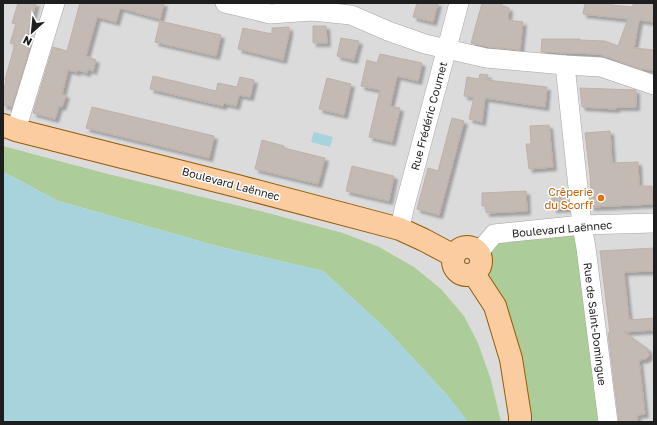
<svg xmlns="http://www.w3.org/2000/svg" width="657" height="425" font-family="'Golos Text',sans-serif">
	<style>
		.residential { fill: #dcdbdb }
		.forest { fill: #accd9a }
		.water { fill: #a6d3dc }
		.building { fill: #c3bab4; stroke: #c0b0a7; filter: url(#shadow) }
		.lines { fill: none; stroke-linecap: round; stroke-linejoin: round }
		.minor-casing { stroke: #a5a5a5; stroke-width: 20 }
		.major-casing { stroke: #955b03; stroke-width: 24 }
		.minor { stroke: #fff; stroke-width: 19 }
		.major { stroke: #facc9f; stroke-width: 22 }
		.food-dot { fill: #e8710a; stroke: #fff; stroke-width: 1.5 }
		.labels { text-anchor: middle; stroke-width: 3; stroke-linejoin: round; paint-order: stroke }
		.street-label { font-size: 11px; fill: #1e1e1e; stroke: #fff }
		.food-label { font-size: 11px; fill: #c56008; stroke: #fff; text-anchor: end }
	</style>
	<defs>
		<filter id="shadow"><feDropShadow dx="3.5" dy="3.5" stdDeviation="1" flood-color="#0004"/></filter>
	</defs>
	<rect width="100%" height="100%" fill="#efebe4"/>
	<polygon class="residential" points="3,3 654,3 654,422 468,422 447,395 386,329 323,271 217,246 3,172"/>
	<g class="forest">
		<polygon points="3,146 108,174 268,213 343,233 379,247 414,267 441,289 464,316 478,343 491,380 501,422 468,422 447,395 386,329 323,271 217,246 58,201 3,172"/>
		<polygon points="582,225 608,422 520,422 479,270 481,264 481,258 494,234"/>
	</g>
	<g class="water">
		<polygon points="314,132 333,137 330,147 311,142"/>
		<polygon points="3,172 58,201 217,246 323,271 386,329 447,395 468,422 3,422"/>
	</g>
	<g class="building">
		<polygon points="18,3 36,3 26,39 32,41 12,107 3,105 3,93 6,81 5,80 15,44 10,43 16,24 12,23"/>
		<polygon points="80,3 164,3 160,19 120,8 116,22 97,17 86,56 96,60 93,71 88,69 87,73 78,70 77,72 68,70 62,94 66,95 62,107 59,106 55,119 33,113 53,47 67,51"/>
		<polygon points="417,3 438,3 433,22 413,17"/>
		<polygon points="482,3 502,3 501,6 509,8 508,20 523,22 520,50 490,47 471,43"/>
		<polygon points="585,3 611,3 611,5 633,7 633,3 654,4 653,22 639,20 634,48 654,50 654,70 640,69 600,54 541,52 542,39 580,39 580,40 605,41 618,46 628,19 583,14"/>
		<polygon points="160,21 221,35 216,56 155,42"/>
		<polygon points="313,26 326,26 327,43 313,43"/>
		<polygon points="289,27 289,33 283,60 238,49 243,28 272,34 272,28"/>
		<polygon points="341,38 359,41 354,60 337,56"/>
		<polygon points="380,54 422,63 418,81 397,76 390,106 400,108 392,142 369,137 380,90 361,86 367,60 377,63"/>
		<polygon points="480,74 488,75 487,80 547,87 545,107 485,98 482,122 469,119 474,97 464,96 467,77 479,79"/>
		<polygon points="153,76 216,91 218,83 237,87 240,77 254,80 250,97 239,95 236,106 224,103 223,106 150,89"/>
		<polygon points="327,78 351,84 344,115 319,109"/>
		<polygon points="580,88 636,90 636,107 617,107 616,109 582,107"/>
		<polygon points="92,107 214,136 209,158 86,128"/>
		<polygon points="452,118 464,121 439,215 417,209 428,168 438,171"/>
		<polygon points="549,125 553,167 529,169 526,144 531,144 530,126"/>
		<polygon points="610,131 612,163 638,162 639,186 652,186 653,204 591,207 589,190 591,190 590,175 585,133"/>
		<polygon points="262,140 284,146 284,148 325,158 318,184 255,169"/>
		<polygon points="352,166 394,176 389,201 346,191"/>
		<polygon points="526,191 527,211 486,213 486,206 482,206 482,193"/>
		<polygon points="551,191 567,191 569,208 553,209"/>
		<polygon points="654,248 654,271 624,272 629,320 654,318 654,330 624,332 648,349 649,356 646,359 639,360 645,414 637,415 637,422 619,422 608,333 610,333 600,251"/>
	</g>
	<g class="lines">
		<defs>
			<g id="minor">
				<polyline points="225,3 270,14 312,11 351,15 388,31 425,44 486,58 565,65 601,67 654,85"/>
				<polyline points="565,65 582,225 586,248 608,422"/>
				<polyline points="16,130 55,3"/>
				<polyline points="400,229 404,209 459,3"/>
				<polyline points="479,252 494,234 582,225 654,223"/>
			</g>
			<g id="major">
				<polyline points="3,125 16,130 237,186 400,229 424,240 454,256"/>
				<circle cx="467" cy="261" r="14"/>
				<polyline points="474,274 495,306 511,359 520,416 520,422"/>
			</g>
		</defs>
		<use href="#minor" class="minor-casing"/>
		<use href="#major" class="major-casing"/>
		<use href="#minor" class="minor"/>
		<use href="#major" class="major"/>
	</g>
	<circle class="food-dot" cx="601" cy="198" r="4"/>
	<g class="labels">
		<g class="street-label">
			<text transform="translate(429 116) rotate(-75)" y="4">Rue Frédéric Cournet</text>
			<text transform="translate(231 184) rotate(15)" y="4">Boulevard Laënnec</text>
			<text transform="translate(562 229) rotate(-5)" y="4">Boulevard Laënnec</text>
			<text transform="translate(595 324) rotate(83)" y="4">Rue de Saint-Domingue</text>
		</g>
		<g class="food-label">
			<text x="593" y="196">Crêperie<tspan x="593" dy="13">du Scorff</tspan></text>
		</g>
	</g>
	<rect width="657" height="425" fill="none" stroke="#1e1e1e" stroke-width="8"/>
	<g transform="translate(32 32) rotate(207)" stroke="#ffffff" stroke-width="3" paint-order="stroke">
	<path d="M0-3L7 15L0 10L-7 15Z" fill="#1e1e1e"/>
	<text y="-6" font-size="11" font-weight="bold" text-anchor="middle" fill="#1e1e1e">N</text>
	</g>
</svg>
